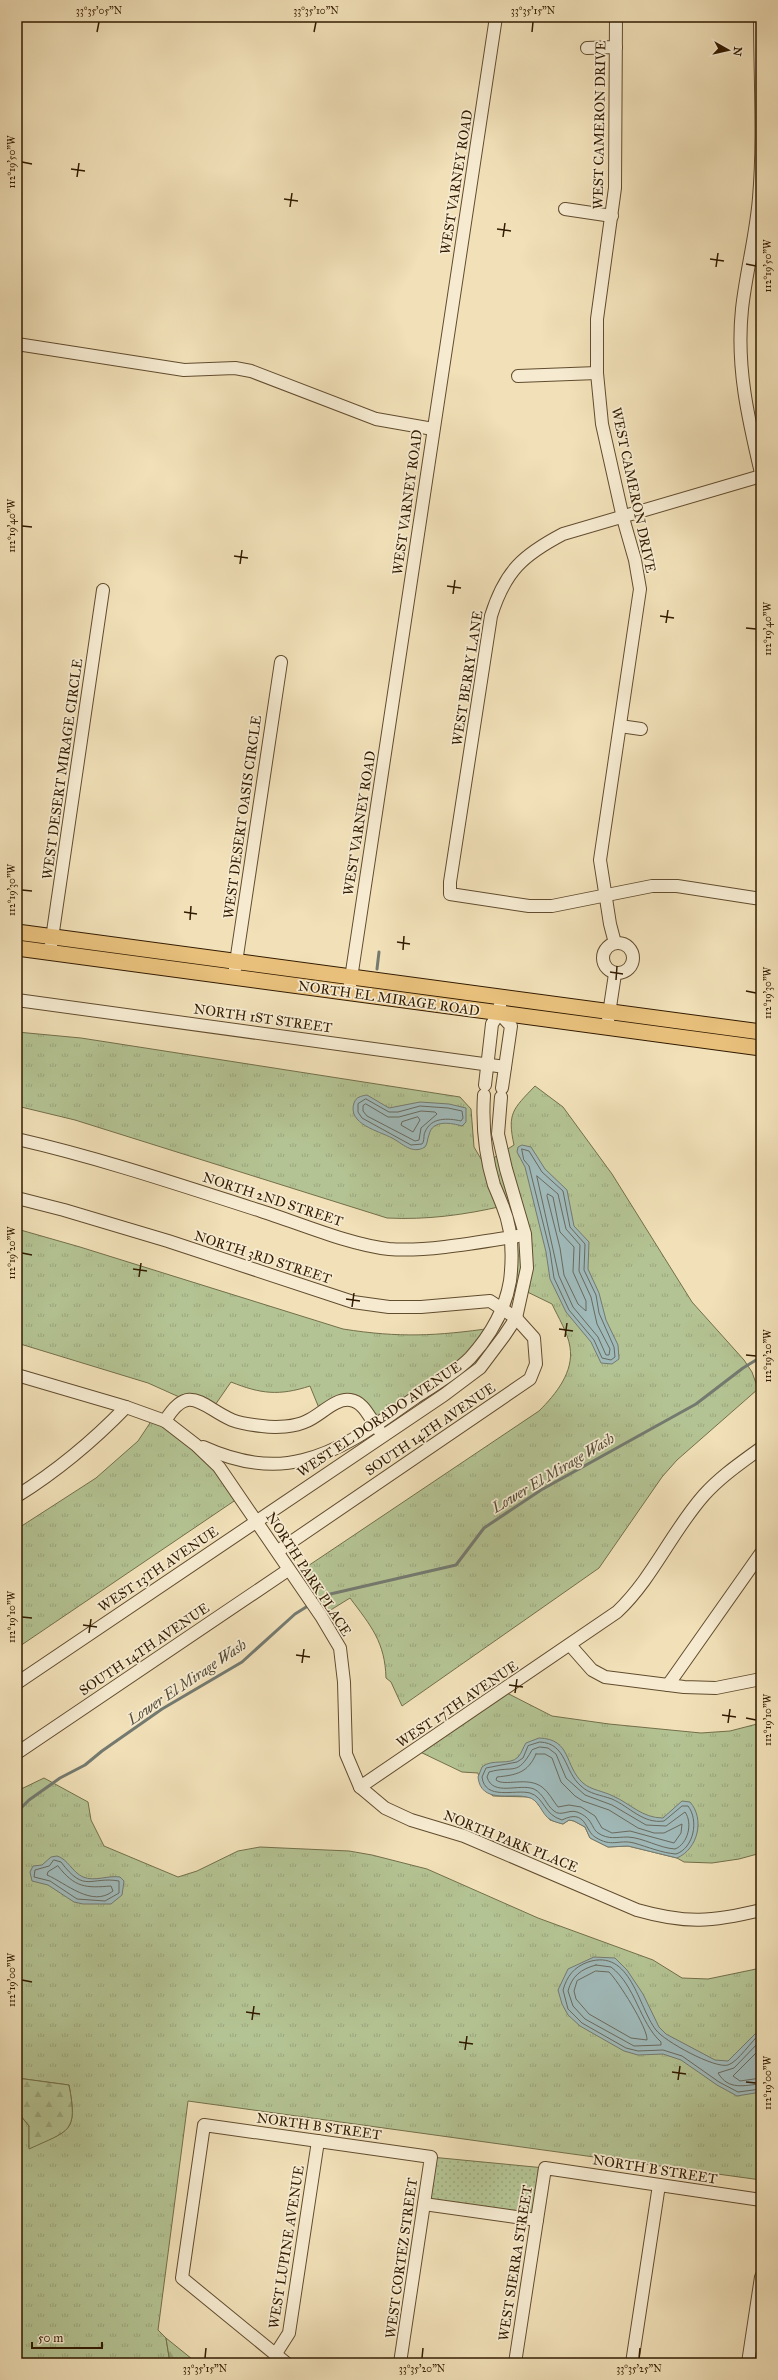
<svg xmlns="http://www.w3.org/2000/svg" width="778" height="2380" font-family="'IM FELL Great Primer',serif">
	<style>
		.grass { fill: url(#grass-tufts); stroke: #736f4a }
		.forest { fill: url(#forest-firs); stroke: #736f4a }
		.park { fill: url(#park-dots); stroke: #736f4a }
		.water { fill: #a0baba; stroke: #747a70 }
		.lines { fill: none; stroke-linecap: round; stroke-linejoin: round }
		.shore { stroke: #696a5d; stroke-width: 1 }
		.stream { stroke: #747a70; stroke-width: 3 }
		.minor-casing { stroke: #624c2e; stroke-width: 14 }
		.major-casing { stroke: #321b00; stroke-width: 17 }
		.minor { stroke: #f6ebd1; stroke-width: 12 }
		.major { stroke: #e8c07c; stroke-width: 15 }
		.ticks { fill: none; stroke: #321b00; stroke-width: 1.5 }
		.labels { text-anchor: middle; stroke-width: 3.5; stroke-linejoin: round; paint-order: stroke }
		.street-label { font-size: 14px; fill: #321b00; stroke: #f6ebd1 }
		.water-label { font-size: 15px; font-style: italic; fill: #534b38; stroke: #f6ebd1 }
		.neatline { fill: none; stroke: #321b00; stroke-width: 1.5 }
		.ticks-label { font-size: 10px; text-anchor: middle; fill: #321b00 }
	</style>
	<defs>
		<pattern id="grass-tufts" width="24" height="20" patternUnits="userSpaceOnUse"><rect width="24" height="20" fill="#b4c393"/><path d="M3 7l-1-3M5 7V3M7 7l1-3M15 17l-1-3M17 17v-4M19 17l1-3" fill="none" stroke="#9ba77d"/></pattern>
		<pattern id="forest-firs" width="22" height="20" patternUnits="userSpaceOnUse"><rect width="22" height="20" fill="#b4c393"/><path d="M5 1l3.5 6h-7zM16 11l3.5 6h-7z" fill="#9ba77d"/></pattern>
		<pattern id="park-dots" width="8" height="8" patternUnits="userSpaceOnUse"><rect width="8" height="8" fill="#b4c393"/><path d="M2 2h.1M6 6h.1" fill="none" stroke="#9ba77d" stroke-width="1.8" stroke-linecap="round"/></pattern>
	</defs>
	<rect width="100%" height="100%" fill="#f1e0b8"/>
	<filter id="stains"><feTurbulence type="fractalNoise" baseFrequency=".005" numOctaves="4"/><feColorMatrix values="0 0 0 0 .2 0 0 0 0 .09 0 0 0 0 .02 0 0 0 .5 -.17"/></filter>
	<radialGradient id="worn" r=".72"><stop offset=".6" stop-color="#630" stop-opacity="0"/><stop offset="1" stop-color="#630" stop-opacity=".3"/></radialGradient>
	<g class="grass">
		<path d="M17 1032 81 1038 460 1097 471 1109 474 1147 484 1164 514 1145C507 1113 513 1109 535 1086L563 1107 612 1174 692 1302 744 1360 752 1372 758 1389 677 1460 662 1477 599 1568 402 1706 391 1682 386 1678C385 1642 371 1626 350 1598L321 1616 293 1576 539 1411C556 1394 574 1372 570 1347 568 1333 558 1317 552 1304L509 1283 503 1206C464 1215 427 1220 387 1218L75 1120 17 1106Z"/>
		<path d="M17 1229 80 1247 343 1329C400 1338 436 1336 493 1328L469 1359 374 1425 356 1402 321 1413 310 1386C279 1396 261 1394 231 1382L213 1408 186 1400 148 1383 17 1343Z"/>
		<polygon points="154,1417 196,1445 240,1497 17,1648 17,1529 96,1478 138,1441"/>
		<polygon points="503,1691 552,1716 609,1724 701,1733 730,1731 761,1723 761,1853 739,1859 712,1863 684,1862 677,1858 628,1846 608,1847 590,1838 585,1827 574,1821 569,1820 563,1824 550,1820 534,1799 529,1797 493,1796 481,1786 478,1773 462,1772 416,1750"/>
		<path d="M44 1778 88 1802 91 1820 104 1846 178 1877 197 1871 238 1851 260 1847 349 1851 372 1855 427 1869 538 1918 653 1960 682 1978 708 1979 761 1968V2180L188 2101 158 2330 166 2338 170 2363H17V2111L29 2126V2148C70 2130 78 2133 69 2085L17 2078V1791Z"/>
	</g>
	<g class="forest">
		<path d="M17 2078 69 2085C78 2133 70 2130 29 2149V2126L17 2111Z"/>
		<polygon points="166,2338 197,2363 170,2363"/>
	</g>
	<polygon class="park" points="431,2157 545,2168 537,2220 424,2204"/>
	<g class="water">
		<path d="M367 1095 389 1108 420 1102 449 1104 466 1108V1122L462 1126C452 1123 432 1119 429 1135 427 1139 428 1143 425 1147 412 1155 402 1143 392 1138 379 1131 347 1124 354 1103 356 1097 361 1096 367 1095Z"/>
		<polygon points="522,1145 531,1147 545,1169 567,1190 574,1226 589,1242 588,1269 599,1293 606,1320 618,1345 619,1359 612,1364 601,1363 591,1342 566,1312 550,1279 546,1252 525,1167 517,1152 518,1147"/>
		<path d="M539 1738C572 1739 564 1766 583 1783 591 1790 603 1791 613 1796 631 1804 642 1818 663 1818L682 1801 690 1802C705 1819 698 1849 677 1858L628 1846 608 1847 590 1838 585 1827 574 1821 569 1820 563 1824C559 1823 555 1822 551 1820 541 1815 540 1799 527 1797 510 1793 481 1804 478 1777L482 1767C492 1758 510 1766 518 1757 522 1753 523 1747 526 1743Z"/>
		<path d="M57 1856C68 1859 72 1872 83 1877 95 1882 108 1875 120 1877L124 1881 122 1895 111 1904H83L74 1902 48 1885 32 1881 30 1872 33 1866 42 1865 51 1857Z"/>
		<polygon points="594,1957 615,1958 627,1970 643,1994 659,2027 666,2034 715,2060 728,2061 761,2028 761,2092 737,2096 717,2085 681,2060 663,2054 638,2055 624,2051 580,2026 568,2015 562,2004 558,1990 568,1969"/>
	</g>
	<g class="lines">
		<g class="shore">
			<path d="M366 1099 389 1112H398L420 1106 448 1108 462 1111 463 1118 461 1121C448 1118 431 1117 425 1132 423 1136 425 1140 422 1144L411 1145 362 1118 358 1112V1104Z"/>
			<polygon points="366,1104 388,1117 399,1117 421,1111 435,1112 437,1114 421,1128 419,1140 415,1141 367,1116 363,1111 363,1106"/>
			<polygon points="418,1117 420,1120 413,1132 401,1125 402,1122"/>
			<polygon points="522,1149 529,1151 542,1172 563,1191 570,1227 585,1244 584,1270 596,1295 599,1313 614,1347 615,1357 611,1360 602,1358 594,1340 569,1310 554,1278 550,1251 529,1166 524,1160"/>
			<polygon points="537,1176 558,1194 566,1229 580,1245 579,1271 591,1297 597,1324 610,1349 609,1355 606,1355 598,1337 573,1307 559,1276"/>
			<polygon points="548,1194 553,1197 560,1232 574,1247 573,1272 586,1301 586,1311 578,1304 564,1275 560,1248 547,1196"/>
			<path d="M540 1742C567 1743 564 1772 581 1786 589 1794 601 1795 612 1799 630 1807 643 1824 664 1821L682 1806H688C699 1820 694 1848 676 1854 662 1853 648 1847 634 1843 618 1839 612 1848 595 1837 585 1831 586 1808 562 1820 544 1815 544 1797 530 1793 515 1789 485 1801 482 1777L486 1768 517 1762 523 1758 528 1746Z"/>
			<path d="M540 1747 548 1748 556 1754 566 1778 585 1795 612 1805 646 1825 666 1826 685 1812C693 1823 688 1844 675 1849 659 1848 644 1838 628 1837 616 1837 609 1840 598 1833 591 1828 593 1818 577 1812 569 1809 561 1817 554 1811 546 1805 544 1794 534 1789 519 1783 493 1797 487 1777L489 1772C514 1765 517 1777 532 1750Z"/>
			<path d="M536 1754H545L552 1758 561 1782 575 1796 583 1801 609 1810 638 1828 654 1833H664L682 1824 681 1833 674 1843 630 1831 612 1833 602 1828 595 1816 581 1807 569 1805 558 1807C553 1801 549 1792 542 1787 527 1776 505 1787 496 1780L497 1777C516 1775 528 1773 536 1754Z"/>
			<path d="M54 1860 61 1862C85 1894 90 1876 119 1881V1893L105 1901 77 1899 50 1881 34 1877 35 1870 49 1866Z"/>
			<path d="M58 1866C75 1888 86 1888 111 1886L113 1891C92 1908 66 1883 47 1875L48 1872Z"/>
			<path d="M596 1965 611 1967C636 1986 639 2022 661 2042V2045L634 2046 585 2019 573 2006 568 1991C572 1976 581 1969 596 1965Z"/>
			<path d="M596 1971 609 1972C618 1981 648 2028 647 2040L631 2038 589 2014 576 1999 574 1991 577 1981Z"/>
			<path d="M761 2033C752 2040 738 2062 728 2065 715 2069 664 2041 656 2030 638 2007 631 1948 588 1962 574 1967 567 1976 563 1990L568 2009 582 2023 626 2048 638 2051 663 2050 682 2056 719 2082 738 2092 761 2089"/>
			<path d="M761 2040 734 2068 718 2073C729 2091 744 2085 761 2084"/>
			<polyline points="761,2048 733,2076 740,2081 761,2078"/>
		</g>
		<g class="stream">
			<polyline points="377,969 379,952"/>
			<polyline points="315,1601 326,1595 456,1565 484,1528 541,1490 696,1404 743,1368 761,1357"/>
			<polyline points="17,1812 29,1800 60,1778 85,1765 102,1751 162,1709 242,1662 295,1614 311,1604"/>
		</g>
		<defs>
			<g id="minor">
				<path d="M760 17C760 77 764 139 759 198 756 236 746 272 742 309 736 366 748 418 761 473"/>
				<polyline points="587,48 616,47"/>
				<polyline points="565,209 612,216"/>
				<polyline points="17,344 184,370 235,368 251,371 376,419 433,429"/>
				<polyline points="518,376 597,373"/>
				<path d="M761 476 563 534C523 555 505 571 491 616L450 882V894L529 906H552L652 886H677L761 899"/>
				<polyline points="620,726 641,729"/>
				<circle cx="618" cy="958" r="15"/>
				<polyline points="615,943 610,924 600,860 640,589 635,560 623,518 602,424 597,373 597,319 615,188 616,17"/>
				<polyline points="50,952 103,590"/>
				<polyline points="235,969 281,662"/>
				<polyline points="350,985 496,17"/>
				<polyline points="17,1000 505,1067"/>
				<polyline points="499,1013 511,1026 502,1088"/>
				<polyline points="607,1027 615,974"/>
				<polyline points="485,1085 492,1024 499,1013 500,1005"/>
				<path d="M17 1139C100 1158 180 1185 261 1211 299 1223 350 1245 389 1249 427 1252 480 1242 518 1236"/>
				<polyline points="17,1198 64,1210 168,1241 353,1302 389,1307 421,1307 490,1301 516,1318 534,1338 536,1364 530,1379 278,1551"/>
				<path d="M17 1375 126 1407 165 1421 196 1445 219 1467 321 1616 340 1648 344 1682 346 1754 360 1787 385 1808 411 1820 464 1836 637 1910C686 1924 712 1922 761 1910"/>
				<path d="M165 1421C189 1381 202 1407 232 1420 242 1424 252 1425 262 1426 276 1428 295 1427 307 1421 321 1415 335 1398 350 1400 365 1402 370 1420 379 1430"/>
				<path d="M203 1447C234 1461 269 1469 303 1460 345 1450 381 1421 416 1397 433 1386 455 1373 470 1358 490 1336 505 1311 510 1281 513 1256 513 1231 503 1207 500 1199 497 1192 494 1185 485 1155 482 1126 484 1095"/>
				<path d="M17 1496C57 1471 93 1441 126 1407"/>
				<polyline points="570,1645 592,1670 605,1677 684,1687 716,1688 761,1679"/>
				<polyline points="17,1683 444,1395 480,1368 504,1336 516,1318 527,1268 525,1234 506,1169 498,1134 501,1097"/>
				<polyline points="668,1685 761,1553"/>
				<polyline points="17,1753 288,1570"/>
				<path d="M360 1787 617 1612C653 1578 672 1531 704 1495 721 1476 742 1462 761 1448"/>
				<polyline points="424,2204 537,2220"/>
				<polyline points="275,2355 289,2333 318,2141"/>
				<polyline points="286,2363 182,2278 204,2125 431,2157 400,2363"/>
				<polyline points="515,2363 545,2168 761,2200"/>
				<polyline points="632,2363 659,2185"/>
				<polyline points="748,2363 761,2277"/>
			</g>
			<g id="major">
				<polyline points="17,932 761,1032"/>
				<polyline points="17,948 761,1048"/>
			</g>
		</defs>
		<use href="#minor" class="minor-casing"/>
		<use href="#major" class="major-casing"/>
		<use href="#minor" class="minor"/>
		<use href="#major" class="major"/>
	</g>
	<path class="ticks" d="M97 32 99 22M314 32 316 22M532 32 533 22M22 162 32 164M71 169 85 171M77 177 79 163M284 199 298 201M290 207 292 193M497 229 511 231M503 237 505 223M710 259 724 261M746 264 756 266M716 267 718 253M22 526 32 527M234 556 248 558M240 564 242 550M447 586 461 588M453 594 455 580M660 616 674 618M666 623 668 610M746 628 756 629M22 890 32 891M184 912 197 914M190 920 191 906M397 942 410 944M403 950 404 936M610 972 623 974M616 980 617 966M746 991 756 993M22 1253 32 1255M133 1269 147 1271M139 1277 141 1263M346 1299 360 1301M352 1307 354 1293M559 1329 573 1331M565 1337 567 1323M746 1355 756 1356M22 1617 32 1618M83 1625 97 1627M89 1633 91 1619M296 1655 310 1657M302 1663 304 1649M509 1685 523 1687M515 1693 517 1679M722 1715 736 1717M746 1718 756 1720M728 1723 730 1709M22 1980 32 1982M246 2012 260 2014M252 2020 254 2006M459 2042 473 2044M465 2050 467 2036M672 2072 686 2074M678 2080 680 2066M746 2082 756 2083M205 2358 206 2348M422 2358 423 2348M639 2358 640 2348"/>
	<g class="labels">
		<g class="street-label">
			<text transform="translate(599 125) rotate(-89)" y="5">WEST CAMERON DRIVE</text>
			<text transform="translate(456 182) rotate(-81)" y="5">WEST VARNEY ROAD</text>
			<text transform="translate(634 490) rotate(78)" y="5">WEST CAMERON DRIVE</text>
			<text transform="translate(407 502) rotate(-82)" y="5">WEST VARNEY ROAD</text>
			<text transform="translate(467 678) rotate(-81)" y="5">WEST BERRY LANE</text>
			<text transform="translate(62 769) rotate(-82)" y="5">WEST DESERT MIRAGE CIRCLE</text>
			<text transform="translate(242 817) rotate(-82)" y="5">WEST DESERT OASIS CIRCLE</text>
			<text transform="translate(359 823) rotate(-81)" y="5">WEST VARNEY ROAD</text>
			<text transform="translate(389 998) rotate(8)" y="5">NORTH EL MIRAGE ROAD</text>
			<text transform="translate(263 1018) rotate(8)" y="5">NORTH 1ST STREET</text>
			<text transform="translate(273 1199) rotate(18)" y="5">NORTH 2ND STREET</text>
			<text transform="translate(263 1257) rotate(18)" y="5">NORTH 3RD STREET</text>
			<text transform="translate(379 1419) rotate(-34)" y="5">WEST EL DORADO AVENUE</text>
			<text transform="translate(430 1429) rotate(-34)" y="5">SOUTH 14TH AVENUE</text>
			<text transform="translate(158 1569) rotate(-34)" y="5">WEST 13TH AVENUE</text>
			<text transform="translate(309 1574) rotate(57)" y="5">NORTH PARK PLACE</text>
			<text transform="translate(144 1649) rotate(-34)" y="5">SOUTH 14TH AVENUE</text>
			<text transform="translate(457 1704) rotate(-34)" y="5">WEST 17TH AVENUE</text>
			<text transform="translate(511 1841) rotate(22)" y="5">NORTH PARK PLACE</text>
			<text transform="translate(319 2126) rotate(8)" y="5">NORTH B STREET</text>
			<text transform="translate(655 2169) rotate(9)" y="5">NORTH B STREET</text>
			<text transform="translate(286 2247) rotate(-81)" y="5">WEST LUPINE AVENUE</text>
			<text transform="translate(401 2258) rotate(-82)" y="5">WEST CORTEZ STREET</text>
			<text transform="translate(515 2263) rotate(-81)" y="5">WEST SIERRA STREET</text>
		</g>
		<g class="water-label">
			<text transform="translate(553 1473) rotate(-31)" y="5">Lower El Mirage Wash</text>
			<text transform="translate(187 1682) rotate(-34)" y="5">Lower El Mirage Wash</text>
		</g>
	</g>
	<rect width="778" height="2380" fill="none" stroke="#f1e0b8" stroke-width="44"/>
	<g transform="translate(728 50) rotate(98)" stroke="#f6ebd1" stroke-width="3" paint-order="stroke">
	<path d="M0-3L7 15L0 10L-7 15Z" fill="#321b00"/>
	<text y="-6" font-size="11" font-weight="bold" text-anchor="middle" fill="#321b00">N</text>
	</g>
	<path d="M32 2342v6h70v-6" fill="none" stroke="#321b00" stroke-width="2"/>
	<text x="38" y="2342" font-size="12" fill="#321b00" stroke="#f6ebd1" stroke-width="3" paint-order="stroke">50 m</text>
	<rect x="22" y="22" width="734" height="2336" class="neatline"/>
	<g class="ticks-label">
		<text x="99" y="14">33°35'05"N</text>
		<text x="316" y="14">33°35'10"N</text>
		<text x="533" y="14">33°35'15"N</text>
		<text transform="translate(11 162) rotate(-90)" y="4">112°19'50"W</text>
		<text transform="translate(767 266) rotate(-90)" y="4">112°19'50"W</text>
		<text transform="translate(11 526) rotate(-90)" y="4">112°19'40"W</text>
		<text transform="translate(767 629) rotate(-90)" y="4">112°19'40"W</text>
		<text transform="translate(11 890) rotate(-90)" y="4">112°19'30"W</text>
		<text transform="translate(767 993) rotate(-90)" y="4">112°19'30"W</text>
		<text transform="translate(11 1253) rotate(-90)" y="4">112°19'20"W</text>
		<text transform="translate(767 1356) rotate(-90)" y="4">112°19'20"W</text>
		<text transform="translate(11 1617) rotate(-90)" y="4">112°19'10"W</text>
		<text transform="translate(767 1720) rotate(-90)" y="4">112°19'10"W</text>
		<text transform="translate(11 1980) rotate(-90)" y="4">112°19'00"W</text>
		<text transform="translate(767 2083) rotate(-90)" y="4">112°19'00"W</text>
		<text x="205" y="2372">33°35'15"N</text>
		<text x="422" y="2372">33°35'20"N</text>
		<text x="639" y="2372">33°35'25"N</text>
	</g>
	<rect width="100%" height="100%" filter="url(#stains)"/>
	<rect width="100%" height="100%" fill="url(#worn)"/>
</svg>
